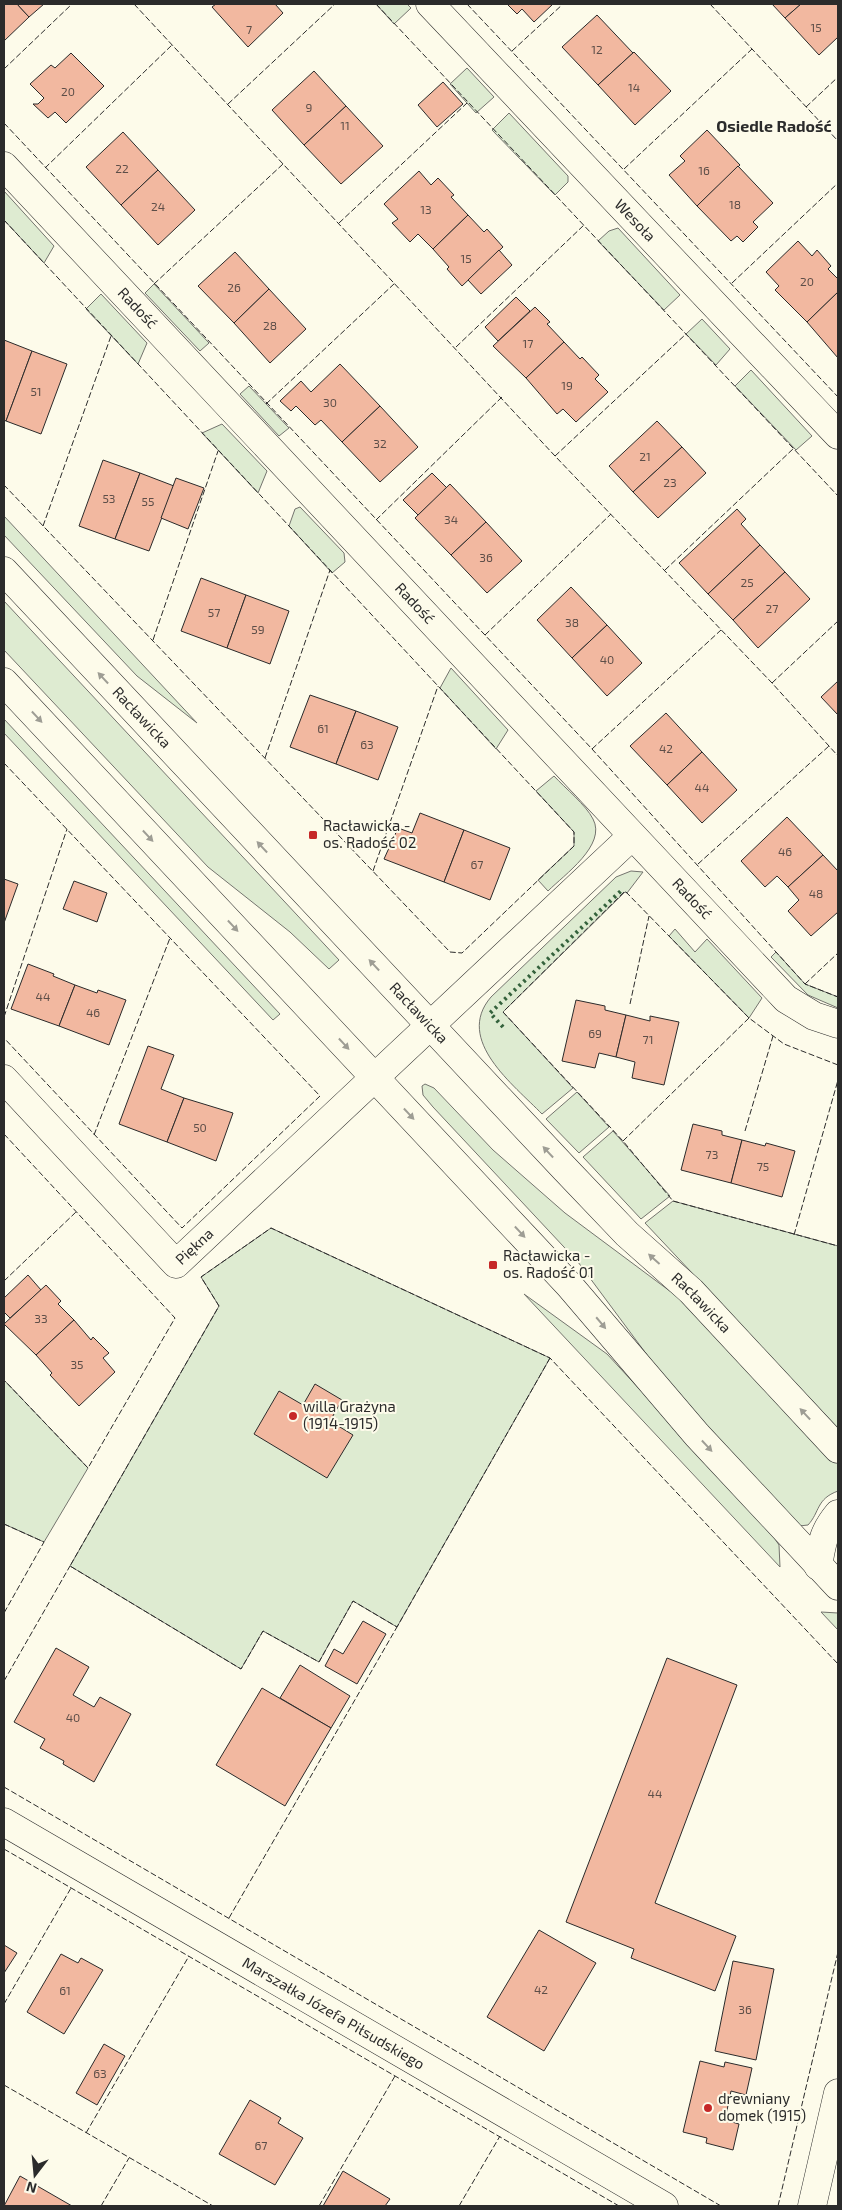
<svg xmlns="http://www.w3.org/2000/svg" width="842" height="2210" font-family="'Exo 2',sans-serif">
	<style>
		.green { fill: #deebd1; stroke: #74746e }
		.building { fill: #f2b8a0; stroke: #2b2b2b }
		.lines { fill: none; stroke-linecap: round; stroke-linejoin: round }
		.street-casing { stroke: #2b2b2b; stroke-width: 29 }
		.street { stroke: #fdfbea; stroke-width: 28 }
		.hedge { stroke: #34623c; stroke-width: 4; stroke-dasharray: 2.5 4; stroke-linecap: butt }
		.fence { stroke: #2b2b2b; stroke-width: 1; stroke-dasharray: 6 2.5; stroke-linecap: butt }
		.oneway { fill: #9e9d94 }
		.poi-dot { fill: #c62828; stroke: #fdfbea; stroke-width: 2 }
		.labels { text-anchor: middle; stroke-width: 4; stroke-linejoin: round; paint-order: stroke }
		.number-label { font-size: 12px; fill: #5d4e48 }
		.street-label { font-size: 15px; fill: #2b2b2b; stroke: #fdfbea }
		.poi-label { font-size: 15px; fill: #2b2b2b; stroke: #fdfbea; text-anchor: start }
		.neighbourhood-label { font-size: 16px; font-weight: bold; fill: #2b2b2b; stroke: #fdfbea }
	</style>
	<rect width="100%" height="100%" fill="#fdfbea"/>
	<g class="green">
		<polygon points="376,4 407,4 411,8 394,24"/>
		<polygon points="467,68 494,97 476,113 450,84"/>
		<polygon points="509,113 568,176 568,182 555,195 492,130"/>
		<polygon points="4,191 54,246 44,263 4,220"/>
		<polygon points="618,228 680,295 664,310 598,241 609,231"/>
		<polygon points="154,284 209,343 200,351 145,293"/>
		<polygon points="101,294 147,343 138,364 86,309"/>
		<polygon points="702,319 730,349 716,365 686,334"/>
		<polygon points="751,370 812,436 796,450 735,386"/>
		<polygon points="249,386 289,428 279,436 240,394"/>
		<polygon points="222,424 267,471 258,493 202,433"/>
		<polygon points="300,507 344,553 345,562 332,573 289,526 295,509"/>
		<polygon points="4,516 197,723 137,676 4,535"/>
		<polygon points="4,601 339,960 329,969 290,932 208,867 4,650"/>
		<polygon points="451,668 508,730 496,749 440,688"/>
		<polygon points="4,719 280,1014 273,1020 4,733"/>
		<path d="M554 776C565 788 586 805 593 819 607 845 564 875 548 891L538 880 574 846V832L536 791Z"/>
		<path d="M631 871 643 872 627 893 625 892 503 1012 573 1088 542 1114C514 1085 454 1040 491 997L616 877Z"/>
		<polygon points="675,929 695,952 707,939 762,998 749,1018 669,936"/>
		<polygon points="776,952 805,984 838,997 838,1008 808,995 771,957"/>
		<path d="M425 1084 434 1088 493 1150 565 1213 702 1315 838 1462V1491C816 1499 820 1512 808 1525L799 1526 685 1406 578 1262 433 1107 423 1095 422 1086Z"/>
		<polygon points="577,1092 609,1127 579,1153 546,1119"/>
		<polygon points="613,1131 670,1196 641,1219 583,1157"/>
		<polygon points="673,1201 838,1246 838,1428 645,1223"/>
		<polygon points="271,1228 550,1358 397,1627 353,1601 319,1662 263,1631 241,1669 70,1566 219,1306 201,1277"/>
		<polygon points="524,1294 607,1354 767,1527 779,1545 780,1567"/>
		<polygon points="4,1380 88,1468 44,1542 4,1524"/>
		<polygon points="821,1612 838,1613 838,1630"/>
	</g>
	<g class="building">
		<polygon points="4,4 17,4 29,17 4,41"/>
		<polygon points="17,4 44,4 29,17"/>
		<polygon points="216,4 275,4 283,13 248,47 212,7"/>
		<polygon points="507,4 553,4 534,22 522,9 517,14"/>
		<polygon points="772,4 801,4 785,18"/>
		<polygon points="801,4 838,4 838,37 819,55 785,18"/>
		<polygon points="597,15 633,53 598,85 562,47"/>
		<polygon points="634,52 671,91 635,125 598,85"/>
		<polygon points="71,53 104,86 66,123 55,112 48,118 33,104 38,104 44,98 30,84 51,65 55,68"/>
		<polygon points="314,71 346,106 304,145 272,110"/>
		<polygon points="443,82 463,104 437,127 418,105"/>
		<polygon points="346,106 383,146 341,184 304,145"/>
		<polygon points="707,130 740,165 697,206 669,175 685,161 680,156"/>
		<polygon points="123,132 158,170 121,205 86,167"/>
		<polygon points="738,166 773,203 753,222 758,227 743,242 737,236 731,241 697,206"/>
		<polygon points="158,170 195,210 158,245 121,205"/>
		<polygon points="419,171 431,185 438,178 454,195 451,197 468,215 433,249 418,234 410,242 392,223 398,219 384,204"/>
		<polygon points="468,215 484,232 487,229 503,247 462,286 447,269 449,267 433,249"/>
		<polygon points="798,241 812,256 817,250 831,266 828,269 838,279 838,292 807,322 775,290 779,286 766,272"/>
		<polygon points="499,250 512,265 481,294 468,280"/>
		<polygon points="235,252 269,289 234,323 198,286"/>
		<polygon points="269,289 306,329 270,363 234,323"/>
		<polygon points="838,292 838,358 807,322"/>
		<polygon points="516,297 530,311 498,341 485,327"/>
		<polygon points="535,307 550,322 547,324 564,342 526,378 493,346"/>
		<polygon points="4,340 32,351 6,421 4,420"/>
		<polygon points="564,342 580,359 582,357 599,375 595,379 608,392 576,422 563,409 557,414 526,378"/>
		<polygon points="32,351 67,364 41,434 6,421"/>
		<polygon points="340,364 380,406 342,442 321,420 315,425 296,406 291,411 280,401 301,381 311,392"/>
		<polygon points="380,406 418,447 380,482 342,442"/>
		<polygon points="657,421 682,447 633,492 609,466"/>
		<polygon points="682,447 706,473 658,518 633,492"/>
		<polygon points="103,460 140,473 115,539 79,526"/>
		<polygon points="140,473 174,486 149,551 115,539"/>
		<polygon points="432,473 447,488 418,515 403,500"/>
		<polygon points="176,478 204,488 188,529 161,518"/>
		<polygon points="450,484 486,522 451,555 415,518"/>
		<polygon points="737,509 746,519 741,524 760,545 708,594 679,563"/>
		<polygon points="486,522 522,561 487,593 451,555"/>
		<polygon points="760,545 785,572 733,620 708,594"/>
		<polygon points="785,572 810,599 758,648 733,620"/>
		<polygon points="201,578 246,595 227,648 181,631"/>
		<polygon points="571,587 607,625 572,658 537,620"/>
		<polygon points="246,595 289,611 270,664 227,648"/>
		<polygon points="607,625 642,663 607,696 572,658"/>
		<polygon points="838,681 838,715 821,697"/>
		<polygon points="310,695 356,711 336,764 290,747"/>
		<polygon points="356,711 398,727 378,780 336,764"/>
		<polygon points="666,713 702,752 667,785 630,746"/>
		<polygon points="702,752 737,790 702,823 667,785"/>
		<polygon points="420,813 464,830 444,882 384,859 398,828 412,833"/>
		<polygon points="787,817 823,855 788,887 777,876 765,887 741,861"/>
		<polygon points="464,830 510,848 490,900 444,882"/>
		<polygon points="823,855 838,871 838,912 811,936 788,911 799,900 788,887"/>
		<polygon points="4,879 18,884 4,923"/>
		<polygon points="74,881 107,893 97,922 63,909"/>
		<polygon points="28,964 54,974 53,976 75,985 59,1026 11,1009"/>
		<polygon points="75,985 97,993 98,990 126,1000 109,1045 59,1026"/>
		<polygon points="576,1000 605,1006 605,1010 626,1015 616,1057 599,1053 595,1068 562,1061"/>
		<polygon points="626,1015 650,1021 650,1016 679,1022 664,1085 632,1078 635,1062 616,1057"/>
		<polygon points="148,1046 174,1055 161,1089 184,1098 167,1142 119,1124"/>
		<polygon points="184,1098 233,1113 216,1161 167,1142"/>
		<polygon points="693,1124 722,1131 722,1135 742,1140 731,1183 681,1170"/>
		<polygon points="742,1140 765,1146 766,1143 795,1151 782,1197 731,1183"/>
		<polygon points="28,1275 41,1290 10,1318 4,1312 4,1298"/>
		<polygon points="46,1285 61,1301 58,1304 74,1320 36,1355 4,1324"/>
		<polygon points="74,1320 91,1340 93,1337 109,1353 103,1358 115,1372 79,1406 50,1375 52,1373 36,1355"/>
		<polygon points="315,1384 342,1400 330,1421 353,1435 327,1478 254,1434 279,1391 303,1405"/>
		<polygon points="363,1621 386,1634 357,1684 325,1666 334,1649 343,1654"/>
		<polygon points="56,1648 89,1667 73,1695 94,1707 100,1697 131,1714 94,1782 63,1764 64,1761 40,1748 45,1739 14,1722"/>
		<polygon points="667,1658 737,1685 655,1903 736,1936 715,1991 631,1958 634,1949 566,1922"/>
		<polygon points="300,1665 350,1696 331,1728 280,1698"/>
		<polygon points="262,1688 331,1728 285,1806 216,1765"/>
		<polygon points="539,1930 596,1963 544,2051 487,2017"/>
		<polygon points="4,1945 17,1953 4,1973"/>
		<polygon points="61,1954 78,1963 81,1958 103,1970 64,2034 27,2012"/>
		<polygon points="733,1961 774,1969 756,2060 715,2051"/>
		<polygon points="104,2044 125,2056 97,2105 76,2093"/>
		<polygon points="700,2061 724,2067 725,2062 752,2068 746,2095 731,2091 725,2120 739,2124 733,2150 706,2143 707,2138 683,2132"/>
		<polygon points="250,2100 281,2118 278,2123 303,2138 275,2185 219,2154"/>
		<polygon points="343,2171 390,2199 385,2206 323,2206"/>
		<polygon points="20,2176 72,2206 4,2206"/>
	</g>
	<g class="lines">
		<defs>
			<g id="street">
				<path id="s1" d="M430 4 838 435"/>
				<path id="s2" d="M4 166 786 999 814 1016 838 1024"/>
				<path id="s3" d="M4 571 565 1169 627 1234 691 1291 838 1449"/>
				<polyline points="4,682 525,1238 569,1285 697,1435 838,1586"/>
				<path id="s4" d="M4 1079 176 1264 632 836"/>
				<path d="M818 1566C822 1543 823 1532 838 1514"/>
				<path id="s5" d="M4 1822 664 2206"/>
				<polyline points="812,2206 838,2093"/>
			</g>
		</defs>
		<use href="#street" class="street-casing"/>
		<use href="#street" class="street"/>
		<polyline class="hedge" points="503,1027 490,1013 623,889"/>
		<g class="fence">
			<polyline points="134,4 555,456 772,683 838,756"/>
			<polyline points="376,4 838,496"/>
			<polyline points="467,4 838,397"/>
			<polyline points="710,4 838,141"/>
			<polyline points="512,51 563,4"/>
			<polyline points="4,69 72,4"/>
			<polyline points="228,104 335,4"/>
			<polyline points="806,107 838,77"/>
			<polyline points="4,123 592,749 805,984 838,997"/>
			<polyline points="45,168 172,45"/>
			<polyline points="624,169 752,49"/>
			<polyline points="4,220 574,832 574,846 462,953 450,952 4,485"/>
			<polyline points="339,223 467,103"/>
			<polyline points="732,283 838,183"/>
			<polyline points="154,284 283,164"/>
			<polyline points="456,347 584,225"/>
			<polyline points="266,404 395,283"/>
			<polyline points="555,456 686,334"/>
			<polyline points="376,520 502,397"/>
			<polyline points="43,526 111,336"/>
			<polyline points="665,570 794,448"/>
			<polyline points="485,635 611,514"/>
			<polyline points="153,640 218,451"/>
			<polyline points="772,683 838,621"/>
			<polyline points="592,749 721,630"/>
			<polyline points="265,758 330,570"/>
			<polyline points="4,763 320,1096 182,1228 4,1038"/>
			<polyline points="698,864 829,746"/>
			<polyline points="373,871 438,686"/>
			<polyline points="805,984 838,953"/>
			<polyline points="630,1004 649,916"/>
			<polyline points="4,1017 67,829"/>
			<polyline points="838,1065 784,1044 749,1018 625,891 503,1012 623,1141 673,1201 838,1246"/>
			<polyline points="745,1131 773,1036"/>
			<polyline points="4,1134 175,1318 88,1468 4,1380"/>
			<polyline points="94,1135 170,938"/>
			<polyline points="623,1141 749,1018"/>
			<polyline points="794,1235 838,1080"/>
			<polyline points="4,1281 76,1212"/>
			<polyline points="550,1358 397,1627 353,1601 319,1662 263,1631 241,1669 70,1566 219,1306 201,1277 271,1228 550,1358 838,1664"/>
			<polyline points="4,1524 44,1542 4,1613"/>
			<polyline points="4,1681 70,1566"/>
			<polyline points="4,1787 721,2206"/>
			<polyline points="4,1849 619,2206"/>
			<polyline points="229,1918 397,1627"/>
			<polyline points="4,2004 71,1888"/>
			<polyline points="4,2085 213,2206"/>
			<polyline points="86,2133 189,1956"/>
			<polyline points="101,2206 129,2158"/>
			<polyline points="319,2206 395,2076"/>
			<polyline points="459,2206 500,2136"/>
			<polyline points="778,2206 838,1952"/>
		</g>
	</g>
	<defs><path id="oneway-solid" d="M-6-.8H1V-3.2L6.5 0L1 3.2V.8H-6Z" transform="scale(1.25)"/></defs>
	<g class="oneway">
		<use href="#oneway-solid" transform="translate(103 678) rotate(-133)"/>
		<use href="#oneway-solid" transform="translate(37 717) rotate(47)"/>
		<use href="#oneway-solid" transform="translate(148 836) rotate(47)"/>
		<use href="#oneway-solid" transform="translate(262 847) rotate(-133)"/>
		<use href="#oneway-solid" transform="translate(233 926) rotate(47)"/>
		<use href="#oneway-solid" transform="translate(374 965) rotate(-133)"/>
		<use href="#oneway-solid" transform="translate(344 1044) rotate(47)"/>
		<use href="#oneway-solid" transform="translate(409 1114) rotate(47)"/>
		<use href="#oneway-solid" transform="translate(548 1152) rotate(-133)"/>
		<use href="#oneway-solid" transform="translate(520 1232) rotate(47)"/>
		<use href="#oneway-solid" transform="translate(654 1259) rotate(-138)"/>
		<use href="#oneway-solid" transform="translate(601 1323) rotate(50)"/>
		<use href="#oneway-solid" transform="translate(805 1414) rotate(-133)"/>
		<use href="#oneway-solid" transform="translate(707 1446) rotate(47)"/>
	</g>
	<g class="poi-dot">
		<rect x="308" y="830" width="10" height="10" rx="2.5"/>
		<rect x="488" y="1260" width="10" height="10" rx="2.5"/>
		<circle cx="293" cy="1416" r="5"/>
		<circle cx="708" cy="2108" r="5"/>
	</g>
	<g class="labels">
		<g class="number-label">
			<text x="816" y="32">15</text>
			<text x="249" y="34">7</text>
			<text x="597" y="54">12</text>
			<text x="634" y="92">14</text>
			<text x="68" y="96">20</text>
			<text x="309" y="112">9</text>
			<text x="345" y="130">11</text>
			<text x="122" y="173">22</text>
			<text x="704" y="175">16</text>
			<text x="735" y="209">18</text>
			<text x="158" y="211">24</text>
			<text x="426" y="214">13</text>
			<text x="466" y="263">15</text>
			<text x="807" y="286">20</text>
			<text x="234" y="292">26</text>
			<text x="270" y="330">28</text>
			<text x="528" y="348">17</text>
			<text x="567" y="390">19</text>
			<text x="36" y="396">51</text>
			<text x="330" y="407">30</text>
			<text x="380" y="448">32</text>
			<text x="645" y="461">21</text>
			<text x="670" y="487">23</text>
			<text x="109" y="503">53</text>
			<text x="148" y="506">55</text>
			<text x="451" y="524">34</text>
			<text x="486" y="562">36</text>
			<text x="747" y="587">25</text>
			<text x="772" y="613">27</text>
			<text x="214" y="617">57</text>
			<text x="572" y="627">38</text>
			<text x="258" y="634">59</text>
			<text x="607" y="664">40</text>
			<text x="323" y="733">61</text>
			<text x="367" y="749">63</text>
			<text x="666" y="753">42</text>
			<text x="702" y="792">44</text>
			<text x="785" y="856">46</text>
			<text x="477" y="869">67</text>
			<text x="816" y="898">48</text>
			<text x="43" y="1001">44</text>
			<text x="93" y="1017">46</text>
			<text x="595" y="1038">69</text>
			<text x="648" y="1044">71</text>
			<text x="200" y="1132">50</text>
			<text x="712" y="1159">73</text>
			<text x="763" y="1171">75</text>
			<text x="41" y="1323">33</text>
			<text x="77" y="1369">35</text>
			<text x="73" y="1722">40</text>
			<text x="655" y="1798">44</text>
			<text x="541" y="1994">42</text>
			<text x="65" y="1995">61</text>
			<text x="745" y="2014">36</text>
			<text x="100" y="2078">63</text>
			<text x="261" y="2150">67</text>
		</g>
		<g class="street-label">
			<text dy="5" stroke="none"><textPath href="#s1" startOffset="298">Wesoła</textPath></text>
			<text dy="5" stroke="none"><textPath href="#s2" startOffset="195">Radość</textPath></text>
			<text dy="5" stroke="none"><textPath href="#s2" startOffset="600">Radość</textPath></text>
			<text dy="5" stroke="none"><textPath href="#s3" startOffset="201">Racławicka</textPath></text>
			<text dy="5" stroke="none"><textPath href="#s2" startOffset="1005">Radość</textPath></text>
			<text dy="5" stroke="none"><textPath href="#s3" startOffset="606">Racławicka</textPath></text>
			<text dy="5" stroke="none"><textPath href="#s4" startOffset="278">Piękna</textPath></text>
			<text dy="5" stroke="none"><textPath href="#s3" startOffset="1011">Racławicka</textPath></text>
			<text dy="5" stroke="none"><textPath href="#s5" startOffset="381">Marszałka Józefa Piłsudskiego</textPath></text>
		</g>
		<g class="poi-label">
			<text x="323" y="831">Racławicka -<tspan x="323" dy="17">os. Radość 02</tspan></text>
			<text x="503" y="1261">Racławicka -<tspan x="503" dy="17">os. Radość 01</tspan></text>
			<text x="303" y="1412">willa Grażyna<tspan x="303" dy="17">(1914-1915)</tspan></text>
			<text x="718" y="2104">drewniany<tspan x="718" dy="17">domek (1915)</tspan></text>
		</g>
		<g class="neighbourhood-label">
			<text x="774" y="132">Osiedle Radość</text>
		</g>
	</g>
	<rect width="842" height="2210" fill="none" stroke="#2b2b2b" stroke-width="10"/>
	<g transform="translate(35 2175) rotate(196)" stroke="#fdfbea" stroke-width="4" paint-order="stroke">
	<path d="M0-4L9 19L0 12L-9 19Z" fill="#2b2b2b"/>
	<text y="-8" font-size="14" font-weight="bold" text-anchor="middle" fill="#2b2b2b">N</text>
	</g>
</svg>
